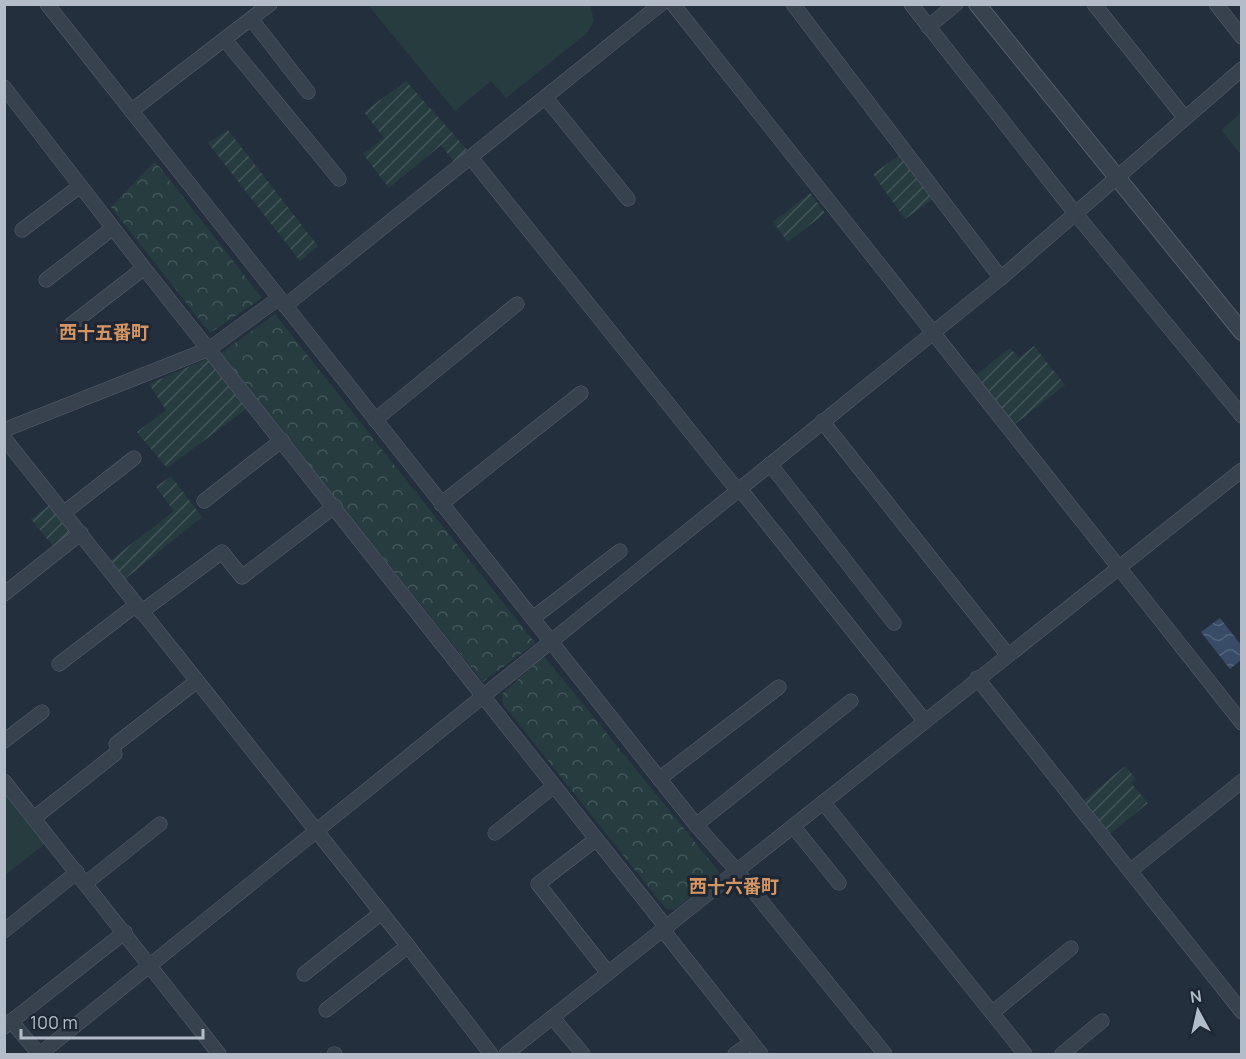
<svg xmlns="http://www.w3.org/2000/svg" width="1246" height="1059" font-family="Manrope,'Noto Sans JP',sans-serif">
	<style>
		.grass { fill: #263c3f }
		.forest { fill: url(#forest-crowns) }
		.garden { fill: url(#garden-furrows) }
		.water { fill: url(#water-waves) }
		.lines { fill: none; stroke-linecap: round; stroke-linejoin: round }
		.minor-casing { stroke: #565f6c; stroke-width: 15 }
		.tertiary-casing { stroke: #565f6c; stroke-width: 18 }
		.minor { stroke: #38414e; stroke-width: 14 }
		.tertiary { stroke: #38414e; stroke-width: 16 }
		.labels { text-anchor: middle; stroke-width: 6; stroke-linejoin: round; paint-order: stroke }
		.quarter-label { font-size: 18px; font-weight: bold; fill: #d59563; stroke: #1d2633 }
	</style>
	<defs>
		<pattern id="forest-crowns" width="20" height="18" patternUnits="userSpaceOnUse" patternTransform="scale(1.5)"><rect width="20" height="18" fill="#263c3f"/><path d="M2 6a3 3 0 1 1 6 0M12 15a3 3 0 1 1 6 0" fill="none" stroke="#435659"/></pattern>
		<pattern id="garden-furrows" width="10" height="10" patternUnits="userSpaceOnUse" patternTransform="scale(1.5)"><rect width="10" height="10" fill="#263c3f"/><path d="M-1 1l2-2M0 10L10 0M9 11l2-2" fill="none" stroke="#435659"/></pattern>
		<pattern id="water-waves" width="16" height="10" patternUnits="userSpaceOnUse" patternTransform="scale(1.5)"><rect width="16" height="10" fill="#394c67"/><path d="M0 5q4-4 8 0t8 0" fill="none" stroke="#53647b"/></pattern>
	</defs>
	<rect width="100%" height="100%" fill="#242f3e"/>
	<g class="grass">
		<polygon points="368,5 590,5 594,21 587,33 506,98 491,81 455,111"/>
		<polygon points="1241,113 1241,155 1221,130"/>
		<polygon points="5,792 45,844 5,875"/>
	</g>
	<g class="forest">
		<polygon points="155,161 262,298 210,333 111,207"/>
		<polygon points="275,314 535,643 483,682 220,354"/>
		<polygon points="544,656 720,873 674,910 666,909 503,704 502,694"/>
	</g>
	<g class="garden">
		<polygon points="406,81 470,153 455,163 441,145 389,188 363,154 384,138 364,112"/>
		<polygon points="228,130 318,246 300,261 208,143"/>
		<polygon points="901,154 934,198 905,219 873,174"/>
		<polygon points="810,193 825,213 788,242 773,222"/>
		<polygon points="1034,346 1065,385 1015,424 976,375 1010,348 1019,358"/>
		<polygon points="211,357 249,407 167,468 137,432 166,410 149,384"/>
		<polygon points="171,476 202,517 125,579 111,560 174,511 156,487"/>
		<polygon points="50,505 70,529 69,534 53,546 31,519"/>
		<polygon points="1125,766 1136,779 1131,783 1148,803 1110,834 1083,801"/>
	</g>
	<polygon class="water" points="1220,618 1241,645 1241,660 1230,669 1201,632"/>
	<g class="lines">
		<defs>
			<g id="minor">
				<polyline points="47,4 696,825 737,871 885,1054"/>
				<polyline points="673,4 1242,723"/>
				<polyline points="793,4 1001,278"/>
				<polyline points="911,4 1075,213 1242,416"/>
				<polyline points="1094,4 1185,118"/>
				<polyline points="1216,4 1242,37"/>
				<polyline points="252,20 308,92"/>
				<polyline points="928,27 956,4"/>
				<polyline points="226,41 339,179"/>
				<polyline points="4,87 144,268 666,927"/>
				<polyline points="545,97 628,199"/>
				<polyline points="131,111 270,4"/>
				<polyline points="472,159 738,491"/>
				<polyline points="22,230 80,186"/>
				<polyline points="46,280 113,228"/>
				<polyline points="285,306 661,4"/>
				<polyline points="64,330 144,268"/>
				<polyline points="375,420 517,304"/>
				<polyline points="822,421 1007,654"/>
				<polyline points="4,430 209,349 279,298"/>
				<polyline points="4,438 408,946 491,1054"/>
				<polyline points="770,464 894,623"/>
				<polyline points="740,489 924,720"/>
				<polyline points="204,501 282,440"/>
				<polyline points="441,504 581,393"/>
				<polyline points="65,512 134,458"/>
				<polyline points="4,594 81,533"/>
				<polyline points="141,612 222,552 242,577 335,506"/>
				<polyline points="533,618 620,551"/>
				<polyline points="59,664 136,605"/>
				<polyline points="977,678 1242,1012"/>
				<polyline points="4,741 42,712"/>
				<polyline points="116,744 197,681"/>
				<polyline points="659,779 779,687"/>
				<polyline points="4,781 219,1054"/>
				<polyline points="823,802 1025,1054"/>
				<polyline points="34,818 115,754"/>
				<polyline points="696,825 851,701"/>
				<polyline points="793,826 839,883"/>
				<polyline points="495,833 554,786"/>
				<polyline points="595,840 538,884 608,973"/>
				<polyline points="1130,871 1242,781"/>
				<polyline points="86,883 160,824"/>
				<polyline points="662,929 761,1054"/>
				<polyline points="4,931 77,872"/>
				<polyline points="304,974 381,913"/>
				<polyline points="326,1010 408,946"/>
				<polyline points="992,1013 1071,948"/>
				<polyline points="553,1018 583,1054"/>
				<polyline points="11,1021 39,1054"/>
				<polyline points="4,1027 125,932"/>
				<polyline points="40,1054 1001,278 1242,69"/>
				<polyline points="334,1054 335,1054"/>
				<polyline points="506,1054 1242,470"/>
				<polyline points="735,1054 751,1043"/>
				<polyline points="1062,1054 1102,1021"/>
			</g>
			<polyline id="tertiary" points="977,4 1242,332"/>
		</defs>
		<use href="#minor" class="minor-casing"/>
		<use href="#tertiary" class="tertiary-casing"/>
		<use href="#minor" class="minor"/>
		<use href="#tertiary" class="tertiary"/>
	</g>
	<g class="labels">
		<g class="quarter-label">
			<text x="104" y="339">西十五番町</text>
			<text x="734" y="893">西十六番町</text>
		</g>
	</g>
	<rect width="1246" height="1059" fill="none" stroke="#b4bcc9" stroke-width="12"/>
	<g transform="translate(1198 1011) rotate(352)" stroke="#1d2633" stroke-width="4.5" paint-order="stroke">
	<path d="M0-4.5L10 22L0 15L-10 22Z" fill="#b4bcc9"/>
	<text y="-9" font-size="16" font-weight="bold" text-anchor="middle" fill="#b4bcc9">N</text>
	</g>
	<path d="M21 1029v9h182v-9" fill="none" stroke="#b4bcc9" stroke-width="3"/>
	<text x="30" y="1029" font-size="18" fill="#b4bcc9" stroke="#1d2633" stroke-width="4.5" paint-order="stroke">100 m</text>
</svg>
